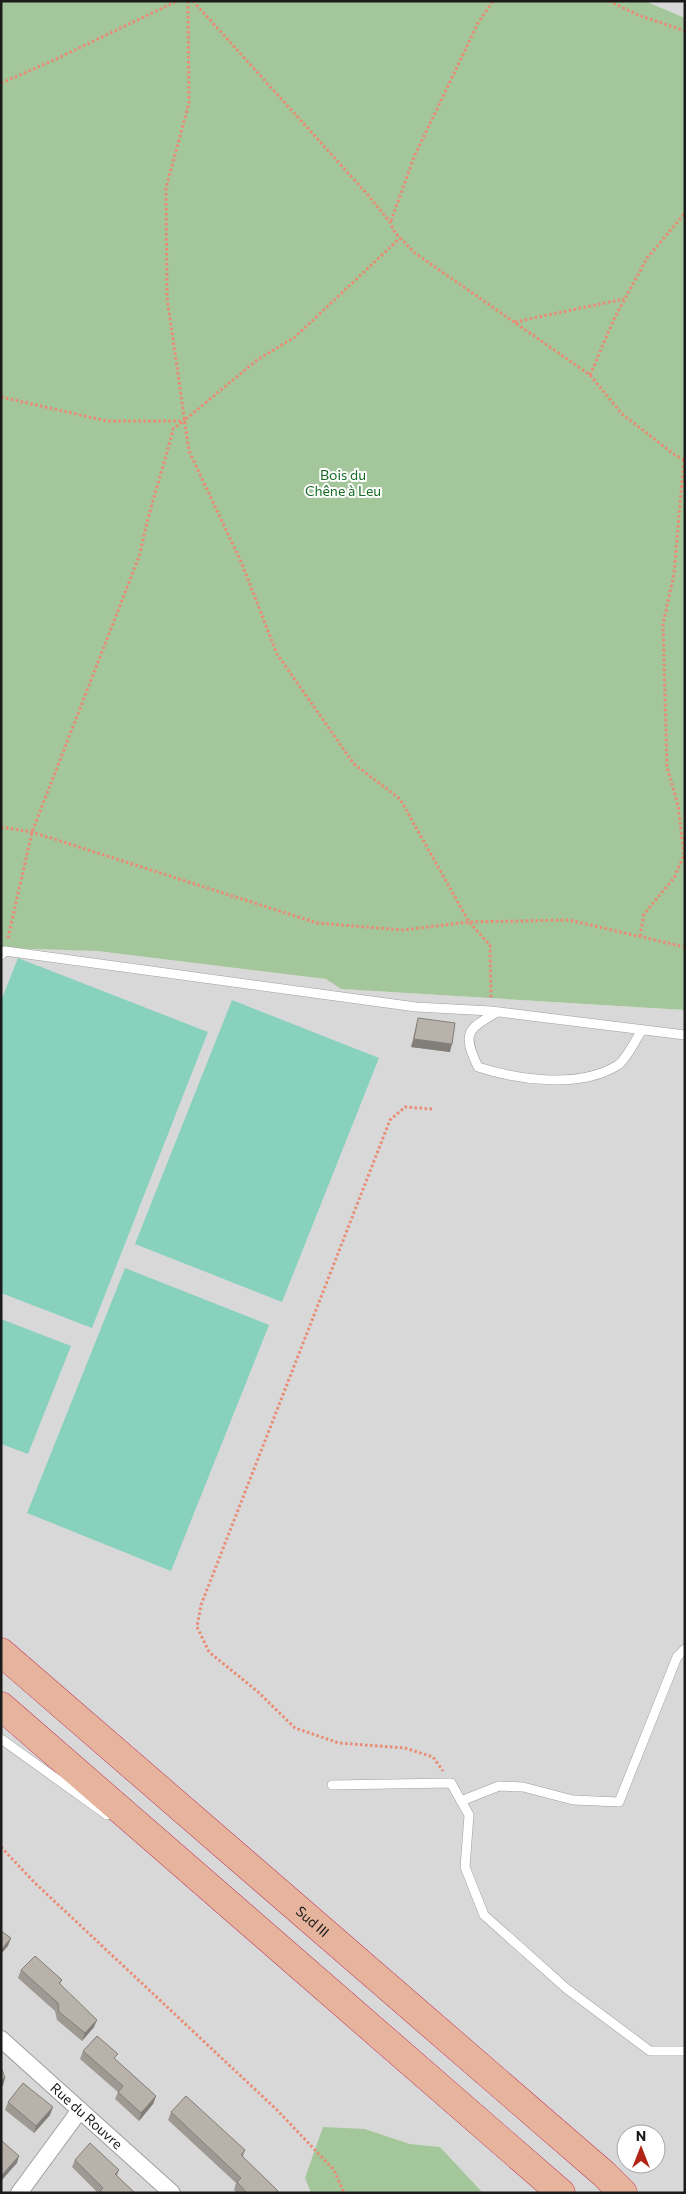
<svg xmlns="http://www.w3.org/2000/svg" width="686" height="2194" font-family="Commissioner,sans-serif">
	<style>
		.residential { fill: #d9d8d8; fill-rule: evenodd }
		.forest { fill: #a4c69b }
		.pitch { fill: #88d2bd }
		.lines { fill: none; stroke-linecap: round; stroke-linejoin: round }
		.service-casing { stroke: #9f9f9f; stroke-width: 10 }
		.minor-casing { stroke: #9f9f9f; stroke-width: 18 }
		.trunk-casing { stroke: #c13759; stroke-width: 29 }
		.path { stroke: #e98c75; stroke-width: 3; stroke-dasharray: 2.5 2.5; stroke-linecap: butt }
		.service { stroke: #fff; stroke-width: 9 }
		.minor { stroke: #fff; stroke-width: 16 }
		.trunk { stroke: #e6b49d; stroke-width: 28 }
		.wall { fill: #9e9993 }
		.shaded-wall { fill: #817d78 }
		.building { fill: #b8b2ab; stroke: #817d78 }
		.labels { text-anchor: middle; stroke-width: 4; stroke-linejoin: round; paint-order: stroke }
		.park-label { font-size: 14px; fill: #176b26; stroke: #fff }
		.street-label { font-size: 14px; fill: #1b1b1b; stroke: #fff }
	</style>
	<rect width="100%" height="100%" fill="#ece9e2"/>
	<g class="residential">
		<polygon points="645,1 685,1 685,18"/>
		<path d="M1 948 97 951 326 979 341 989 685 1010V2193H483L440 2147 410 2144 365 2129 305 2178 311 2193H1ZM626 2134H656V2164H626Z"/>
	</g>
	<g class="forest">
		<polygon points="1,1 645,1 685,18 685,1010 341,989 326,979 97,951 1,948"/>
		<polygon points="323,2127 365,2129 410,2144 440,2147 483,2193 311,2193 305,2178"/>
	</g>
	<g class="pitch">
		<polygon points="18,958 208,1032 92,1328 1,1293 1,1001"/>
		<polygon points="232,1000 379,1058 282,1302 135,1244"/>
		<polygon points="125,1268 269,1325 171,1571 27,1513"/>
		<polygon points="1,1319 71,1346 28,1454 1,1444"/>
	</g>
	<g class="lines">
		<defs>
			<g id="service">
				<polyline points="1,955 5,951 416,1007 491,1011 685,1035"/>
				<path d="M497 1012C467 1030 462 1032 478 1067 518 1080 580 1089 618 1065 626 1060 636 1039 642 1030"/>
				<polyline points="1,1739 107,1815"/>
				<polyline points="332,1785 451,1783 469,1815 465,1867 484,1915 567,1989 650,2051 685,2051"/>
				<polyline points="461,1801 499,1786 523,1787 573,1800 619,1802 677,1657 685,1649"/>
			</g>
			<g id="minor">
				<path id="s1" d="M1 2039 172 2193"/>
				<polyline points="19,2193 80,2110"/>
			</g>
			<g id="trunk">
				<path id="s2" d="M1 1652 604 2174 623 2193"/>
				<polyline points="1,1706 561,2193"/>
			</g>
		</defs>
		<use href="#service" class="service-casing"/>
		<use href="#minor" class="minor-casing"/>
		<use href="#trunk" class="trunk-casing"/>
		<g class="path">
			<polyline points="188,1 189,103 166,188 167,298 189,451 242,564 277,654 354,764 400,799 469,922 490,945 491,998"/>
			<polyline points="193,1 368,195 390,222 395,233 415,253 590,375 622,414 675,455 685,460"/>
			<polyline points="609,1 638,15 685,31"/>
			<polyline points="1,83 54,60 177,1"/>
			<polyline points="391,221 414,157 478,23 493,1"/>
			<polyline points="515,322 624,299"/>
			<polyline points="590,375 614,319 647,258 685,213"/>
			<polyline points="1,397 107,421 184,421"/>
			<polyline points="186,419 257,360 295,337 400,238"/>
			<polyline points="1,827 32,832 317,923 403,930 469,922 569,920 685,947"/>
			<polyline points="640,936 644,914 674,878 684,855 678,805 667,767 663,624 674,574 684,459"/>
			<path d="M8 938 32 832 140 554C148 511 163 471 173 429L185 420"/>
			<polyline points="432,1109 405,1107 390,1120 201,1605 197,1627 209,1652 257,1691 295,1728 339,1743 405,1748 433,1757 443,1771"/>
			<polyline points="1,1847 35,1883 277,2110 334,2170 344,2193"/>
		</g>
		<use href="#service" class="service"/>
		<use href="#minor" class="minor"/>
		<use href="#trunk" class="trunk"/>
	</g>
	<g class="wall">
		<polygon points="418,1018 450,1052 411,1047 416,1026"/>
		<polygon points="21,1970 62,1980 60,1984 94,2027 82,2041 57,2020 55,2011 18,1978"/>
		<polygon points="83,2051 116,2060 156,2096 153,2104 139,2121 115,2099 118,2092 80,2059"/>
		<polygon points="8,2102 50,2115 34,2133 5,2110"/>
		<polygon points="171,2112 245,2150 243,2157 278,2191 277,2193 237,2193 234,2190 236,2183 168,2120"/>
		<polygon points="75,2160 119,2170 117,2176 135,2193 98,2193 72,2167"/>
	</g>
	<g class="shaded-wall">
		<polygon points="414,1039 452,1044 450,1052 411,1047"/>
		<polygon points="11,1938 8,1946 1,1954 1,1950"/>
		<polygon points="97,2020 94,2027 82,2041 85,2033"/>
		<polygon points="5,2078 3,2086 1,2086 1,2080"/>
		<polygon points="156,2096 153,2104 139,2121 141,2113"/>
		<polygon points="53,2107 50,2115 34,2133 36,2126"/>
		<polygon points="19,2156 17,2163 1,2181 1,2176"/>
	</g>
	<g class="building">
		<polygon points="418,1018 455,1023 452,1044 414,1039"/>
		<polygon points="1,1931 11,1938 1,1950"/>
		<polygon points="35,1956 62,1980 59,1983 97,2020 85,2033 59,2012 58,2003 21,1970"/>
		<polygon points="97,2036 118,2054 114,2058 156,2096 141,2113 118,2092 123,2086 83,2051"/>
		<polygon points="1,2067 5,2078 1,2080"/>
		<polygon points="23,2083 53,2107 36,2126 8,2102"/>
		<polygon points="186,2096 245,2150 241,2155 278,2191 276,2193 247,2193 237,2182 241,2178 171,2112"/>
		<polygon points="2,2141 19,2156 1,2176 1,2142"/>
		<polygon points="90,2143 119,2170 115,2174 135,2193 103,2193 100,2191 103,2188 75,2160"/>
	</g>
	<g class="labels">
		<g class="park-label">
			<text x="343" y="480">Bois du<tspan x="343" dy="16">Chêne à Leu</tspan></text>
		</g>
		<g class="street-label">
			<text dy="5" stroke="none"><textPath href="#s2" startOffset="412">Sud III</textPath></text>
			<text dy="5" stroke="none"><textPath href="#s1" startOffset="115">Rue du Rouvre</textPath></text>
		</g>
	</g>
	<rect width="686" height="2194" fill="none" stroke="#1b1b1b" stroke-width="5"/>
	<g transform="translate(641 2149)"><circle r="24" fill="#ffffff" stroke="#a4a4a4"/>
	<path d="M0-4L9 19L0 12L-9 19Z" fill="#b02516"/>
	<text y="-8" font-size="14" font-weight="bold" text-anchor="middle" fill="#1b1b1b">N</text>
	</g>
</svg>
